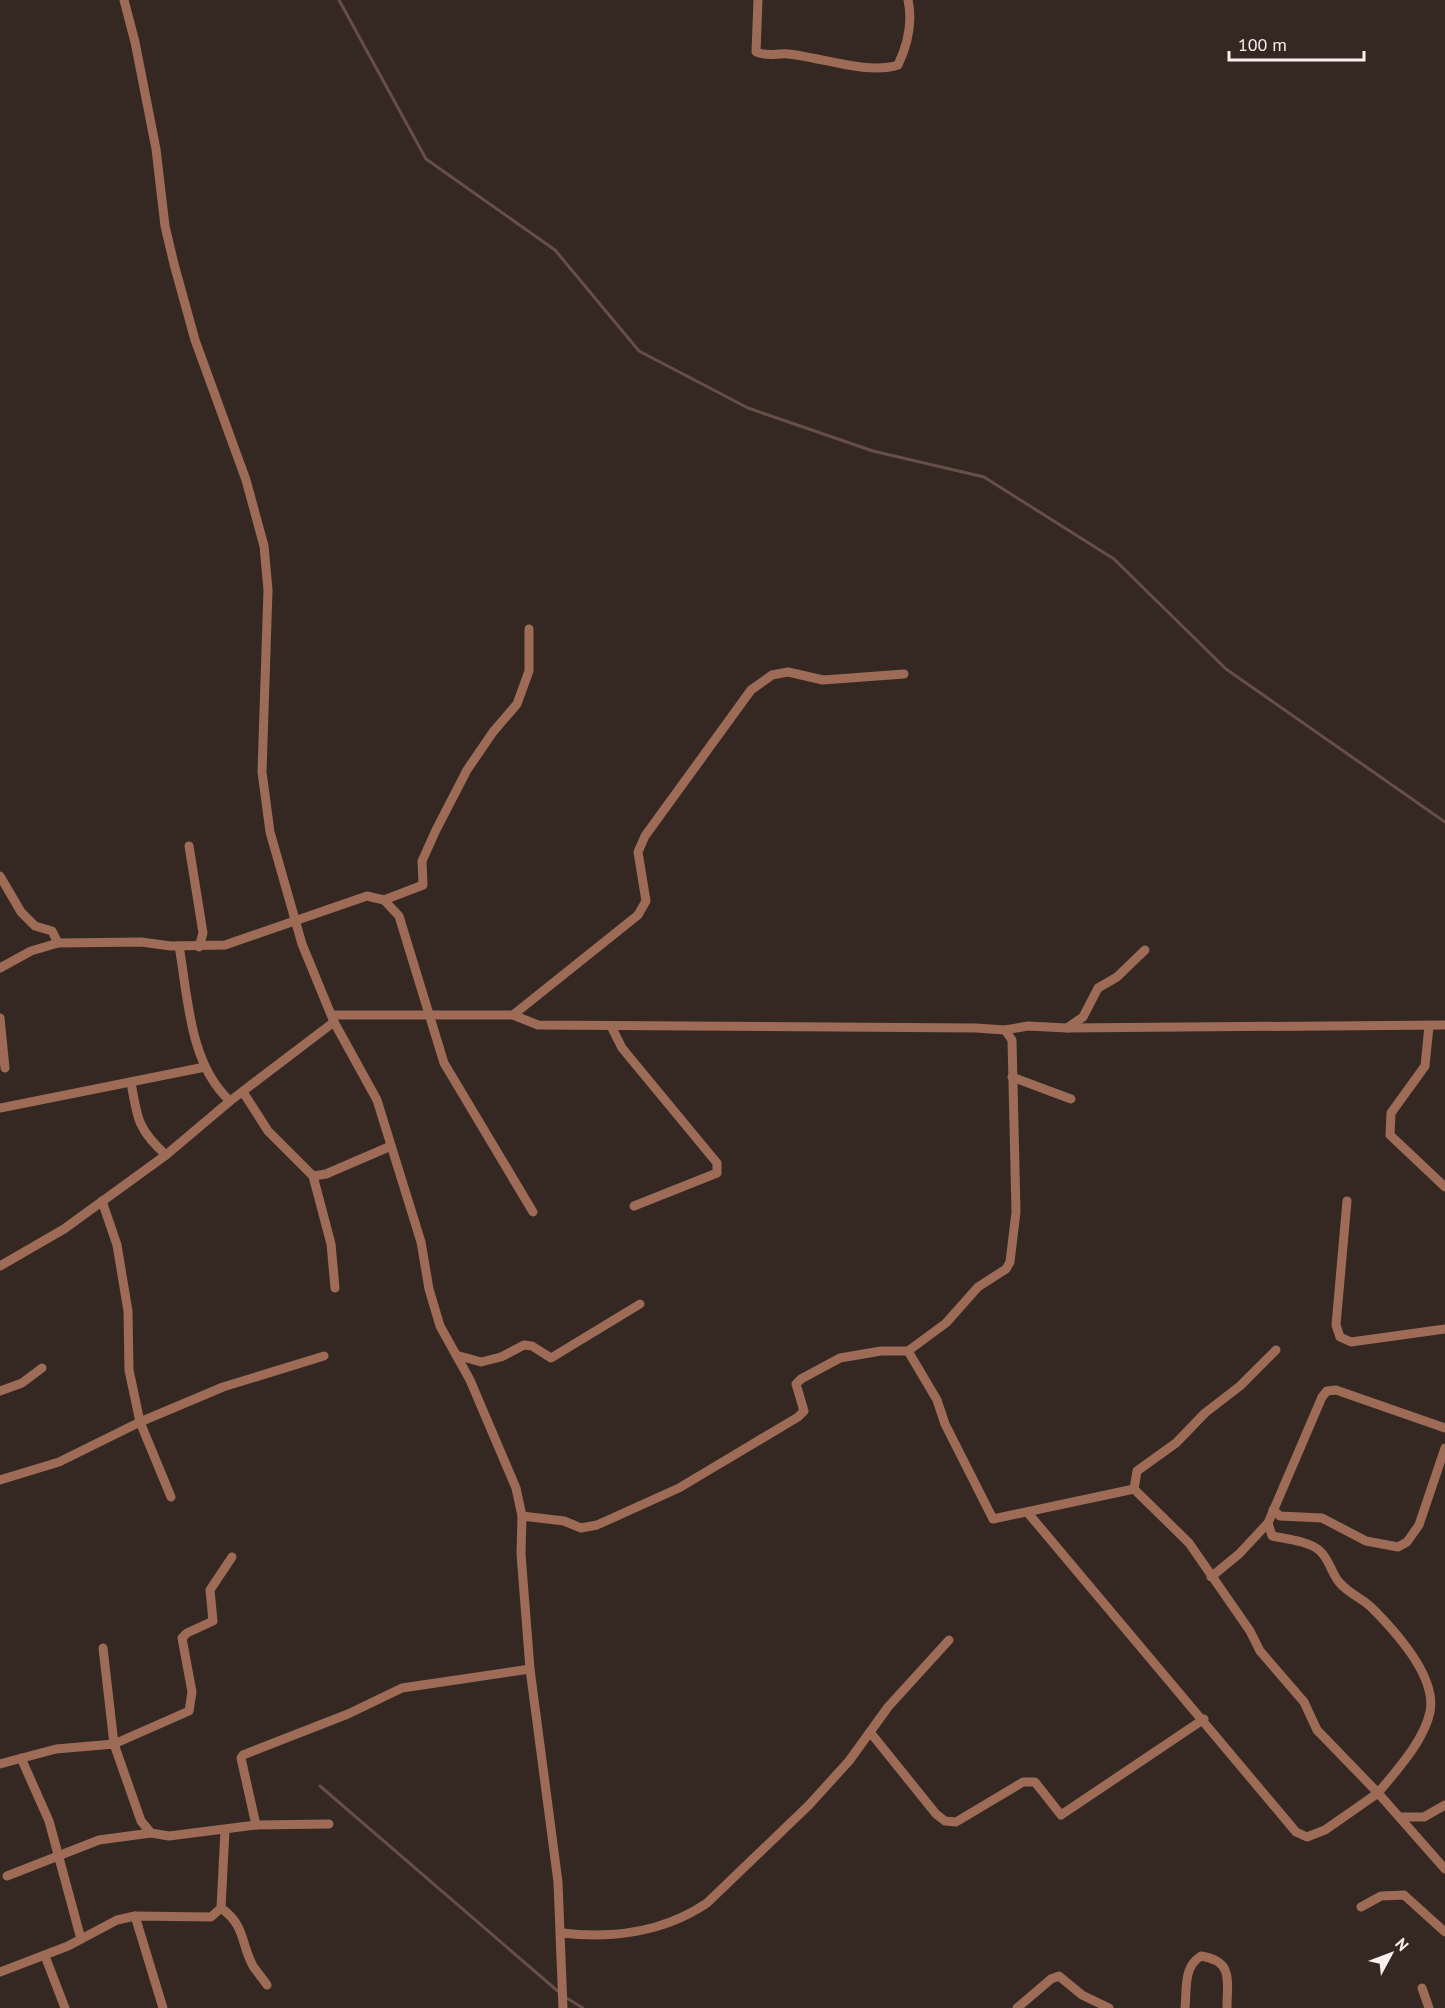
<svg xmlns="http://www.w3.org/2000/svg" width="1445" height="2008" font-family="'PT Sans',sans-serif">
	<style>
		.lines { fill: none; stroke-linecap: round; stroke-linejoin: round }
		.stream { stroke: #674e47; stroke-width: 3 }
		.minor { stroke: #9d6b56; stroke-width: 9 }
	</style>
	<rect width="100%" height="100%" fill="#352823"/>
	<g class="lines">
		<g class="stream">
			<polyline points="339,0 426,159 555,250 639,351 748,408 873,451 984,477 1114,559 1226,669 1445,822"/>
			<polyline points="320,1786 560,1993"/>
			<polyline points="565,1997 583,2008"/>
		</g>
		<g class="minor">
			<polyline points="124,0 135,42 156,149 165,226 174,264 195,340 246,480 264,546 268,590 262,772 270,832 302,944 334,1022 377,1100 421,1242 429,1289 440,1326 470,1380 516,1488 522,1516 521,1554 530,1669 558,1882 563,2008"/>
			<path d="M758 0 756 52C767 57 776 53 788 54 820 57 868 75 898 65 908 44 913 23 908 0"/>
			<polyline points="189,846 203,933 199,947"/>
			<polyline points="0,876 21,912 35,926 52,931 58,943"/>
			<polyline points="384,900 423,885 422,861 436,830 467,770 493,732 517,704 529,671 529,629"/>
			<path d="M179 946C188 996 189 1064 230 1101"/>
			<polyline points="0,968 31,951 58,943 141,942 171,946 225,945 367,896 384,900 399,916 444,1063 533,1212"/>
			<polyline points="332,1015 513,1015 538,1025 976,1028 1005,1030 1012,1040 1016,1212 1010,1262 1006,1269 978,1287 946,1323 908,1351 881,1351 840,1358 801,1379 796,1384 804,1411 798,1417 679,1488 597,1525 581,1528 564,1521 522,1516"/>
			<polyline points="513,1015 638,915 646,901 638,852 645,836 751,690 772,675 788,672 823,680 904,674"/>
			<polyline points="0,1018 5,1068"/>
			<polyline points="611,1026 622,1048 717,1163 717,1173 634,1206"/>
			<polyline points="1429,1026 1425,1066 1391,1113 1390,1135 1445,1187"/>
			<polyline points="1067,1028 1083,1017 1098,988 1117,977 1145,950"/>
			<polyline points="1005,1030 1028,1026 1067,1028 1445,1025"/>
			<polyline points="1012,1077 1071,1099"/>
			<path d="M131 1082C137 1118 138 1130 166 1155"/>
			<polyline points="243,1092 268,1131 313,1176 326,1174 391,1146"/>
			<polyline points="0,1108 205,1067"/>
			<polyline points="313,1176 331,1244 335,1288"/>
			<polyline points="102,1201 117,1245 128,1311 129,1370 140,1422 171,1497"/>
			<polyline points="1347,1201 1336,1325 1340,1337 1351,1342 1445,1329"/>
			<polyline points="0,1266 64,1229 166,1155 230,1101 334,1022"/>
			<polyline points="908,1351 937,1400 945,1424 993,1519 1134,1489"/>
			<polyline points="456,1355 481,1362 501,1357 524,1345 532,1346 551,1358 640,1304"/>
			<polyline points="0,1391 22,1383 42,1368"/>
			<polyline points="0,1480 59,1462 140,1422 223,1387 324,1356"/>
			<path d="M1134 1489 1189 1543 1250 1631 1260 1651 1304 1702 1317 1730 1378 1793C1396 1771 1424 1741 1430 1712 1437 1677 1395 1631 1372 1608 1362 1598 1349 1594 1339 1582 1332 1574 1329 1559 1320 1551 1309 1541 1286 1539 1272 1536L1268 1523 1322 1397 1327 1391 1336 1390 1445 1428"/>
			<polyline points="1134,1489 1137,1471 1176,1443 1205,1413 1240,1386 1276,1350"/>
			<polyline points="1273,1510 1280,1516 1322,1518 1366,1541 1398,1547 1407,1542 1419,1525 1445,1448"/>
			<polyline points="1028,1513 1296,1832 1307,1837 1325,1830 1378,1793 1445,1869"/>
			<polyline points="1211,1577 1239,1554 1268,1523"/>
			<polyline points="103,1648 114,1744 189,1711 192,1692 182,1638 187,1633 213,1621 210,1590 232,1557"/>
			<polyline points="870,1732 936,1814 945,1821 956,1822 1023,1782 1035,1782 1061,1815 1204,1719"/>
			<polyline points="21,1758 49,1821 81,1939"/>
			<polyline points="0,1764 56,1749 114,1744 141,1821 151,1833 169,1836 256,1825 329,1824"/>
			<polyline points="1400,1817 1424,1817 1445,1805"/>
			<polyline points="256,1825 241,1758 243,1755 348,1714 402,1688 530,1669"/>
			<polyline points="7,1876 99,1840 151,1833"/>
			<polyline points="1361,1907 1381,1896 1404,1895 1445,1932"/>
			<path d="M221 1908C246 1926 240 1942 253 1966 257 1972 263 1979 267 1985"/>
			<polyline points="135,1916 163,2008"/>
			<path d="M562 1933C612 1939 664 1932 707 1903L809 1805 849 1761 888 1707 949 1640"/>
			<polyline points="45,1956 65,2008"/>
			<polyline points="0,1972 68,1946 117,1920 135,1916 211,1917 221,1908 225,1830"/>
			<polyline points="1422,1988 1429,2008"/>
			<polyline points="1017,2008 1051,1979 1059,1976 1082,1995 1109,2008"/>
			<path d="M1185 2008C1187 1989 1183 1967 1201 1956 1234 1961 1227 1981 1227 2008"/>
		</g>
	</g>
	<g transform="translate(1391 1954) rotate(49)" stroke="#352823" stroke-width="4.5" paint-order="stroke">
	<path d="M0-4.5L10 22L0 15L-10 22Z" fill="#f9f0ed"/>
	<text y="-9" font-size="16" font-weight="bold" text-anchor="middle" fill="#f9f0ed">N</text>
	</g>
	<path d="M1229 51v9h135v-9" fill="none" stroke="#f9f0ed" stroke-width="3"/>
	<text x="1238" y="51" font-size="18" fill="#f9f0ed" stroke="#352823" stroke-width="4.5" paint-order="stroke">100 m</text>
</svg>
